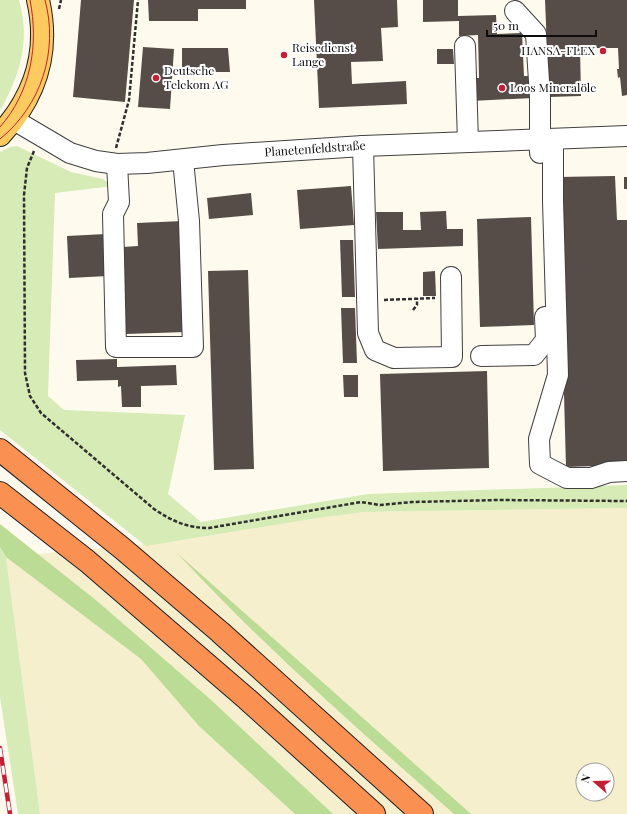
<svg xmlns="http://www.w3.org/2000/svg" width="627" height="814" font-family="'Playfair Display',serif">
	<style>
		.farmland { fill: #f6efcd; fill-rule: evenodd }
		.green { fill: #d6ebb6 }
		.forest { fill: #bbdc95 }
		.building { fill: #564d49 }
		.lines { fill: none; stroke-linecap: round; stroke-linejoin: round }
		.minor-casing { stroke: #404040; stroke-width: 22 }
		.major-casing { stroke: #1e1e1e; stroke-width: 24 }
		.highway-casing { stroke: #1e1e1e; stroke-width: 24 }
		.path { stroke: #2f2f2f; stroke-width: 2.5; stroke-dasharray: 4 2; stroke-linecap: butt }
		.minor { stroke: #fff; stroke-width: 20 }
		.major { stroke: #fdca5f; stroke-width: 22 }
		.highway { stroke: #fa9051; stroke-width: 22 }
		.tram { stroke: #c32035; stroke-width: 1 }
		.rail-casing { stroke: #c32035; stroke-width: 4.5 }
		.rail { stroke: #fff; stroke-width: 3; stroke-dasharray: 9; stroke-linecap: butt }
		.poi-dot { fill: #c32035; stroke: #fff; stroke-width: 1.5 }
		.labels { text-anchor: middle; stroke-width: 4; stroke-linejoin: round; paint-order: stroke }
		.poi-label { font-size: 12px; fill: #0d0d0d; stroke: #fff; text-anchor: start }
		.street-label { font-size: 12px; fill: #0d0d0d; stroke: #fff }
	</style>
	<rect width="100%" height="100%" fill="#fffaee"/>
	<path class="farmland" d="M627 508V814H40L6 557 178 541 318 518 364 512ZM583 770H607V794H583Z"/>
	<g class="green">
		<path d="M0 0H19C28 32 24 61 10 91 7 97 4 105 0 110Z"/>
		<polygon points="17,146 71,172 103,179 113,186 55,193 48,396 64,410 185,415 168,494 201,522 368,494 627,485 627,508 364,512 318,518 146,546 0,430 0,152 10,147"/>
		<polygon points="0,547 6,557 40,814 18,814 0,697"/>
	</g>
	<g class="forest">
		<polygon points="0,524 97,601 210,699 333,814 295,814 199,726 141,659 6,557 0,547"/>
		<path d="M177 553 471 814H454C359 730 263 646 177 553Z"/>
	</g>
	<g class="building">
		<polygon points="81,0 134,0 125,102 73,97"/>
		<polygon points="148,0 246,0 246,9 198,9 198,21 149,21"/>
		<polygon points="314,0 397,0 398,27 381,28 383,61 351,62 352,84 406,81 407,104 319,108"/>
		<polygon points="423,0 458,0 458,16 496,15 497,34 522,33 524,76 532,76 533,98 471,101 470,78 479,78 478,35 459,36 459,21 423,22"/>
		<polygon points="545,0 627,0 627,95 622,96 620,77 618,78 617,69 619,69 618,48 580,48 581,96 549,97"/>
		<polygon points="143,47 174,49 170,109 138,107"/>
		<polygon points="182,48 228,48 230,72 182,72"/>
		<polygon points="437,49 453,49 454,64 437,64"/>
		<polygon points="615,176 617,220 627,220 627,465 566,467 558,177"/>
		<rect x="624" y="177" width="3" height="12"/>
		<polygon points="351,186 354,225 300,229 297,190"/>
		<polygon points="251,193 253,215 209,219 207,198"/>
		<polygon points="446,211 447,229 463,229 463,246 378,249 376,212 403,212 403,230 421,230 420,212"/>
		<polygon points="531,217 534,325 480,327 477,219"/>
		<polygon points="183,221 186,332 126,334 123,247 138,246 137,223"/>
		<polygon points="106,234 108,276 69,278 67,236"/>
		<polygon points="340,240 353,240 355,297 342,297"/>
		<polygon points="248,270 254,469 214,470 208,271"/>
		<polygon points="435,271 436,296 423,296 423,272"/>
		<polygon points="341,308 355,308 357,363 343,363"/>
		<polygon points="117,359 117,367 176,365 177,385 141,386 141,407 122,407 121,386 118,387 118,380 77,381 76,360"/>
		<polygon points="487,371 489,468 383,471 380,374"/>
		<polygon points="343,375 358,375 358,397 344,397"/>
	</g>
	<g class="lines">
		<defs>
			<g id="minor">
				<polyline points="515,11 536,34 540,97 540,153"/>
				<polyline points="465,46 468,142"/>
				<polyline points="14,120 70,153 96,161 117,164 147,163 223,155 363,146 627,136"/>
				<polyline points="553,139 553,201 558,375 539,439 540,464 567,478 591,478 609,472 627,471"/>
				<polyline points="363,146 368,333 375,350 394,358 452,357 451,277"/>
				<polyline points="117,164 119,202 113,214 116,347 193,347 189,221 183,160"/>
				<polyline points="481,356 534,355 546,340 545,317"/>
			</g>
			<path id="major" d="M0 135C36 96 50 52 38 0"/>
			<g id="highway">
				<polyline points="0,450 123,549 220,632 422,814"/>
				<polyline points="0,493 87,561 247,699 374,814"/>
			</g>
		</defs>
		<use href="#minor" class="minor-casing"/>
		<use href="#major" class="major-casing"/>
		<use href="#highway" class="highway-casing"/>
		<g class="path">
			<polyline points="59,9 61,0"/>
			<polyline points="116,148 129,100 138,0"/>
			<path d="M34 151 27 168 24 195 25 373 30 396 41 413 154 509C172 521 187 528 209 528L361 502 380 505 412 502 499 500 627 501"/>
			<polyline points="384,300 435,298"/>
			<polyline points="413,310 417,305 417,298"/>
		</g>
		<use href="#minor" class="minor"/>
		<use href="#major" class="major"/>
		<use href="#highway" class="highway"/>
		<g class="tram">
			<path d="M0 127C31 92 39 45 30 0"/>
			<path d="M0 139C41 106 59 51 45 0"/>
		</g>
		<defs>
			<polyline id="rail" points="0,748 10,814"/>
		</defs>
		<use href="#rail" class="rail-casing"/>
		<use href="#rail" class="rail"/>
	</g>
	<g class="poi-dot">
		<circle cx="603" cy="51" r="4"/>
		<circle cx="284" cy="55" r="4"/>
		<circle cx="156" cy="78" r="4"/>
		<circle cx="502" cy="88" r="4"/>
	</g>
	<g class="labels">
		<g class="poi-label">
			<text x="292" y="52">Reisedienst<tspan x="292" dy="14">Lange</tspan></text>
			<text x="595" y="55" text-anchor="end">HANSA-FLEX</text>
			<text x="164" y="75">Deutsche<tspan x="164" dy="14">Telekom AG</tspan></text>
			<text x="510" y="92">Loos Mineralöle</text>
		</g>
		<g class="street-label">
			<text transform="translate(315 149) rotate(-4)" y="4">Planetenfeldstraße</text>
		</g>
	</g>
	<g transform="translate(595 782) rotate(290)"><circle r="19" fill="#ffffff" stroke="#9e9e9e"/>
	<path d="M0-3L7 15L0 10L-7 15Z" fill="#c32035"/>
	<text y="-6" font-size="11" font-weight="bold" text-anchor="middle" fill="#0d0d0d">N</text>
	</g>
	<path d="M487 30v6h109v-6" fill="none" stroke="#0d0d0d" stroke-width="2"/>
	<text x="493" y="30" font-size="12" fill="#0d0d0d" stroke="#ffffff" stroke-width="3" paint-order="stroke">50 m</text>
</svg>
